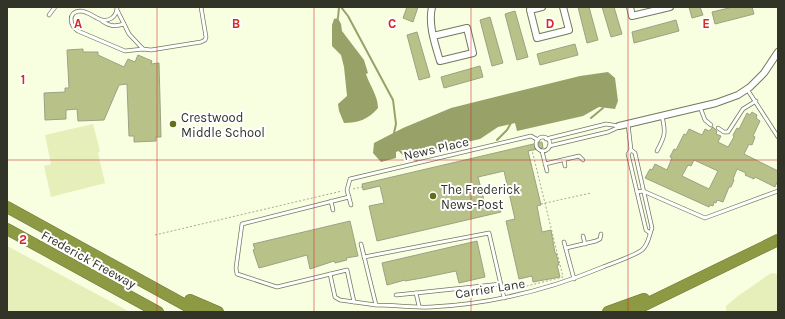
<svg xmlns="http://www.w3.org/2000/svg" width="785" height="319" font-family="Karla,sans-serif">
	<style>
		.green { fill: #e6efba }
		.water { fill: #98a168 }
		.lines { fill: none; stroke-linecap: round; stroke-linejoin: round }
		.stream { stroke: #98a168; stroke-width: 2 }
		.building { fill: #b8c288; stroke: #9ca185; fill-rule: evenodd }
		.lane-casing { stroke: #74795e; stroke-width: 4.5 }
		.street-casing { stroke: #74795e; stroke-width: 8 }
		.highway-casing { stroke: #6e763a; stroke-width: 12 }
		.path { stroke: #a5aa93; stroke-width: 1; stroke-dasharray: 2 2; stroke-linecap: butt }
		.lane { stroke: #fff; stroke-width: 3 }
		.street { stroke: #fff; stroke-width: 6 }
		.highway { stroke: #8e9943; stroke-width: 11 }
		.grid { fill: none; stroke: #d62828; stroke-width: 1; stroke-opacity: 0.55 }
		.poi-dot { fill: #646e15; stroke: #fff; stroke-width: 1.5 }
		.labels { text-anchor: middle; stroke-width: 4; stroke-linejoin: round; paint-order: stroke }
		.poi-label { font-size: 13px; fill: #323428; stroke: #fff; text-anchor: start }
		.street-label { font-size: 13px; fill: #323428; stroke: #fff }
		.grid-label { font-size: 13px; text-anchor: middle; font-weight: bold; fill: #d62828; stroke: #fff; stroke-width: 4; stroke-linejoin: round; paint-order: stroke }
	</style>
	<rect width="100%" height="100%" fill="#f8fee0"/>
	<g class="green">
		<polygon points="93,124 100,151 98,153 105,183 51,197 44,166 51,164 45,135"/>
		<polygon points="7,246 9,247 130,312 7,312"/>
		<polygon points="771,273 778,274 778,312 726,312 726,306 738,296"/>
	</g>
	<g class="water">
		<path d="M338 18 341 24 342 31 364 60 368 73 366 74C370 86 378 96 378 108 369 119 358 123 344 123L339 111 338 104 347 96 344 67 341 55 332 46V25L334 19Z"/>
		<polygon points="608,72 615,78 618,101 615,109 599,107 583,116 517,131 515,123 498,127 480,139 419,153 401,150 396,152 396,158 381,162 373,153 374,143 403,128 451,108 580,76"/>
	</g>
	<g class="lines">
		<g class="stream">
			<polyline points="341,7 348,16 393,100 396,124 394,133"/>
			<polyline points="338,18 339,7"/>
			<polyline points="591,118 603,108"/>
			<polyline points="497,140 507,130 511,123"/>
			<polyline points="398,149 404,155 417,160"/>
		</g>
	</g>
	<g class="building">
		<polygon points="407,7 418,7 413,22 403,18"/>
		<polygon points="578,7 589,7 598,40 587,43"/>
		<polygon points="602,7 614,7 622,34 611,37"/>
		<polygon points="689,7 700,7 703,15 692,18"/>
		<polygon points="733,7 752,7 754,14 715,24 712,12"/>
		<polygon points="515,11 528,57 517,60 505,14"/>
		<polygon points="490,17 503,63 492,66 480,20"/>
		<polygon points="676,20 679,31 634,43 632,32"/>
		<polygon points="417,32 430,77 419,80 407,35"/>
		<polygon points="575,44 578,55 540,65 537,54"/>
		<polygon points="83,49 83,52 98,52 98,55 124,67 128,59 135,62 138,55 152,61 151,64 159,63 161,137 156,137 156,141 134,142 134,136 129,136 127,84 119,85 104,120 78,121 77,109 66,110 66,119 45,120 44,93 65,92 65,88 69,88 67,50"/>
		<polygon points="480,66 483,77 444,88 441,77"/>
		<path d="M752 112 757 115 756 118 760 121 753 136 755 137 752 145 749 144 744 154 778 171V180L775 187 755 177 754 179 745 175 746 173 737 169 733 179 734 180 731 187H729L723 202 717 200 716 203 714 202 713 206 710 205 709 207 645 178 650 169 652 170 655 164 667 170 672 158 670 157 674 149 676 150 684 134 686 135 689 129 702 135 705 129 709 131 713 127 717 131 716 134 721 136 718 142 728 147 734 137 733 135 737 128 739 129 747 113 750 115ZM694 160 718 171 709 189 682 176 688 165 691 166Z"/>
		<polygon points="542,142 543,148 528,151 541,205 537,206 542,232 551,230 555,253 556,253 559,265 557,265 560,277 533,282 532,276 519,279 506,221 515,219 504,171 478,177 486,208 499,204 501,212 377,241 369,206 384,203 380,186 363,190 362,184"/>
		<polygon points="350,221 358,256 346,258 347,260 335,263 334,261 310,269 307,255 259,268 253,250 255,249 253,244"/>
		<polygon points="477,241 485,277 459,283 456,271 422,278 405,281 405,280 387,285 382,263"/>
	</g>
	<g class="lines">
		<defs>
			<g id="lane">
				<path d="M117 7C117 11 116 15 112 18 100 26 92 11 80 11 67 12 70 26 78 31L125 51 143 49 151 50 201 42 205 40 206 37 201 7"/>
				<polyline points="117,10 129,34 143,49"/>
				<polyline points="49,15 55,7"/>
				<path d="M102 21C109 26 114 27 124 24"/>
				<polyline points="747,89 778,137"/>
				<polyline points="700,107 705,120 711,125"/>
				<polyline points="718,128 724,132 728,132 743,109 756,101"/>
				<circle cx="543" cy="144" r="7"/>
				<polyline points="546,139 606,124 619,126"/>
				<polyline points="549,146 608,132 619,127"/>
				<polyline points="631,150 628,154 646,230 650,233"/>
				<polyline points="542,151 547,171"/>
				<path d="M657 151C665 136 666 133 662 116"/>
				<polyline points="564,160 565,166"/>
				<polyline points="545,164 579,156 583,160"/>
				<polyline points="637,192 643,191 705,218 778,191"/>
				<polyline points="349,197 242,224 236,268 237,274 277,287 347,270 354,302"/>
				<polyline points="331,201 333,210"/>
				<polyline points="351,205 347,190 350,179 531,136 538,140"/>
				<polyline points="583,236 585,244"/>
				<polyline points="564,242 574,279"/>
				<path d="M361 244 376 305C394 305 413 308 431 307 491 304 548 290 603 267 613 263 634 256 642 250 649 244 649 235 652 228L635 153 631 150 628 124"/>
				<polyline points="566,248 596,241 600,239 601,234"/>
				<polyline points="364,257 489,233 504,298"/>
				<polyline points="330,274 335,297 340,300 376,305"/>
				<polyline points="396,295 416,293"/>
				<polyline points="419,306 416,293 501,284"/>
			</g>
			<g id="street">
				<path d="M432 7C428 25 435 44 440 61L473 53 467 28 433 36"/>
				<polyline points="542,7 530,10 537,38 569,30 563,7"/>
				<polyline points="630,7 632,16 670,7"/>
				<polyline points="619,126 716,103 738,95 750,87 764,73 778,52"/>
			</g>
			<g id="highway">
				<polyline points="7,207 198,312"/>
				<polyline points="7,229 158,312"/>
				<polyline points="190,300 218,312"/>
				<polyline points="608,312 644,299"/>
				<polyline points="630,312 778,240"/>
			</g>
		</defs>
		<use href="#lane" class="lane-casing"/>
		<use href="#street" class="street-casing"/>
		<use href="#highway" class="highway-casing"/>
		<g class="path">
			<polyline points="353,189 362,187"/>
			<polyline points="541,204 591,193"/>
			<polyline points="155,235 342,191"/>
			<polyline points="511,290 563,277 532,150"/>
		</g>
		<use href="#lane" class="lane"/>
		<use href="#street" class="street"/>
		<use href="#highway" class="highway"/>
	</g>
	<path class="grid" d="M157 7V312M314 7V312M471 7V312M628 7V312M7 160H778"/>
	<g class="poi-dot">
		<circle cx="173" cy="124" r="4"/>
		<circle cx="433" cy="196" r="4"/>
	</g>
	<g class="labels">
		<g class="poi-label">
			<text x="181" y="122">Crestwood<tspan x="181" dy="15">Middle School</tspan></text>
			<text x="441" y="194">The Frederick<tspan x="441" dy="15">News-Post</tspan></text>
		</g>
		<g class="street-label">
			<text transform="translate(436 148) rotate(-13)" y="5">News Place</text>
			<text transform="translate(89 259) rotate(29)" y="5">Frederick Freeway</text>
			<text transform="translate(490 288) rotate(-9)" y="5">Carrier Lane</text>
		</g>
	</g>
	<g class="grid-label">
		<text x="78" y="28">A</text>
		<text x="236" y="28">B</text>
		<text x="392" y="28">C</text>
		<text x="550" y="28">D</text>
		<text x="706" y="28">E</text>
		<text x="23" y="84">1</text>
		<text x="23" y="244">2</text>
	</g>
	<rect width="785" height="319" fill="none" stroke="#323428" stroke-width="16"/>
</svg>
